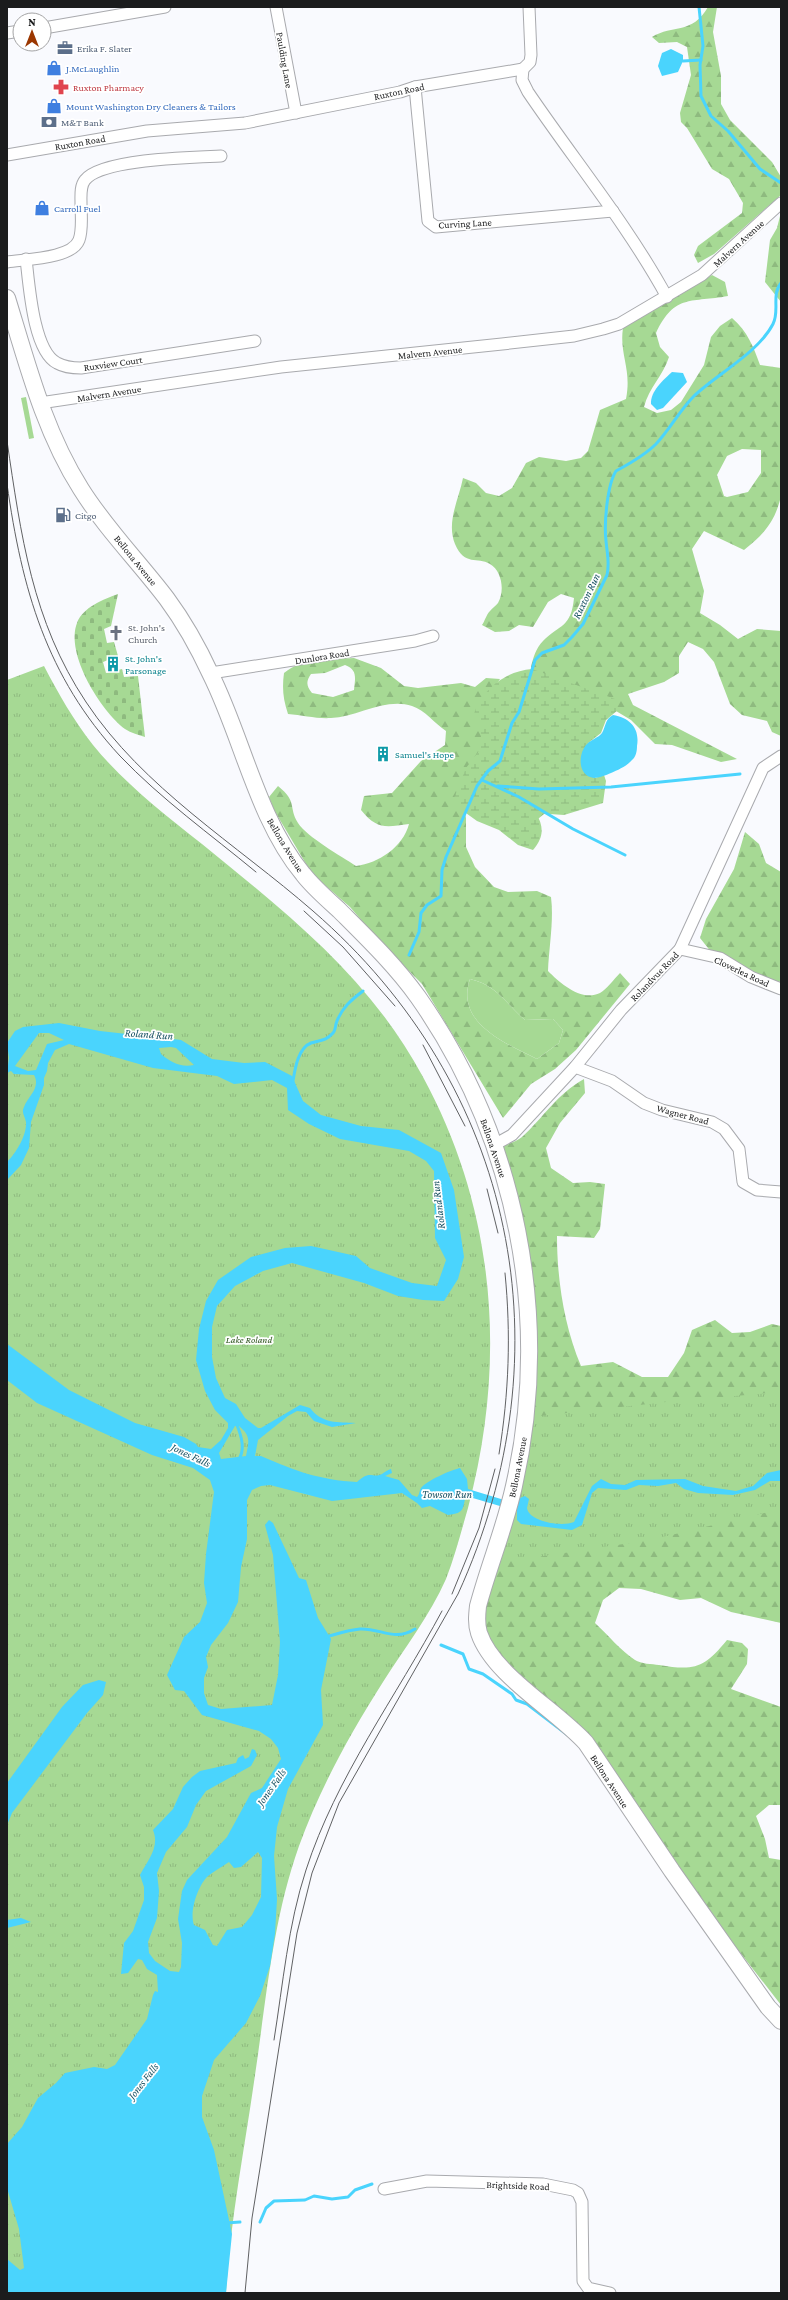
<svg xmlns="http://www.w3.org/2000/svg" width="788" height="2300" font-family="'Crimson Pro',serif">
	<style>
		.green { fill: #a6d994 }
		.forest { fill: url(#forest-firs); fill-rule: evenodd }
		.wetland { fill: url(#wetland-marsh) }
		.cemetery { fill: url(#cemetery-stones) }
		.park { fill: url(#park-tufts) }
		.water { fill: #4ad4fd; fill-rule: evenodd }
		.lines { fill: none; stroke-linecap: round; stroke-linejoin: round }
		.stream { stroke: #4ad4fd; stroke-width: 3 }
		.minor-casing { stroke: #a9aaae; stroke-width: 13 }
		.secondary-casing { stroke: #a9aaae; stroke-width: 18 }
		.minor { stroke: #fff; stroke-width: 11 }
		.secondary { stroke: #fff; stroke-width: 16 }
		.tram { stroke: #606163; stroke-width: 1 }
		.labels { text-anchor: middle; stroke-width: 3.5; stroke-linejoin: round; paint-order: stroke }
		.service-label { font-size: 10px; fill: #4e5e75; stroke: #fff; text-anchor: start }
		.street-label { font-size: 10px; fill: #1b1c1d; stroke: #fff }
		.shop-label { font-size: 10px; fill: #366cbe; stroke: #fff; text-anchor: start }
		.health-label { font-size: 10px; fill: #be3a42; stroke: #fff; text-anchor: start }
		.worship-label { font-size: 10px; fill: #5b616d; stroke: #fff; text-anchor: start }
		.culture-label { font-size: 10px; fill: #0d838f; stroke: #fff; text-anchor: start }
		.park-label { font-size: 10px; font-style: italic; fill: #2c541c; stroke: #fff }
		.water-label { font-size: 11px; font-style: italic; fill: #165061; stroke: #fff }
	</style>
	<defs>
		<pattern id="forest-firs" width="22" height="20" patternUnits="userSpaceOnUse"><rect width="22" height="20" fill="#a6d994"/><path d="M5 1l3.5 6h-7zM16 11l3.5 6h-7z" fill="#8eba7f"/></pattern>
		<pattern id="wetland-marsh" width="20" height="14" patternUnits="userSpaceOnUse"><rect width="20" height="14" fill="#a6d994"/><path d="M1 5h8M5 5V1M11 12h8M15 12V8" fill="none" stroke="#8eba7f"/></pattern>
		<pattern id="cemetery-stones" width="16" height="16" patternUnits="userSpaceOnUse"><rect width="16" height="16" fill="#a6d994"/><path d="M2 7V4a2 2 0 0 1 4 0v3zM10 15v-3a2 2 0 0 1 4 0v3z" fill="#8eba7f"/></pattern>
		<pattern id="park-tufts" width="24" height="20" patternUnits="userSpaceOnUse"><rect width="24" height="20" fill="#a6d994"/><path d="M3 7l-1-3M5 7V3M7 7l1-3M15 17l-1-3M17 17v-4M19 17l1-3" fill="none" stroke="#8eba7f"/></pattern>
	</defs>
	<rect width="100%" height="100%" fill="#f9fafe"/>
	<g class="green">
		<polygon points="26,397 34,438 29,439 21,398"/>
		<path d="M470 979C497 985 505 1003 525 1020L553 1019 563 1030 559 1043 537 1059C505 1043 455 1023 470 979Z"/>
	</g>
	<g class="forest">
		<path d="M708 7H717L713 32 721 76V104L730 120 772 162 781 177V195L714 254 698 263 694 255 698 246 742 213 743 203 729 179 712 169 687 128 681 122 680 113 691 75 687 47 677 42 659 43 652 37C673 24 692 35 708 7Z"/>
		<polygon points="781,212 781,302 765,282 770,240 777,228"/>
		<path d="M712 275 725 282 728 296C692 303 675 293 656 333L660 347 669 357C663 376 649 387 644 407L657 413 671 410 681 402 704 365 711 337 720 326 732 318C748 332 753 346 760 365L781 368V496C775 522 764 534 744 550L704 531 692 549 704 591 700 613 720 625 738 639 757 629 781 631V736L772 732 767 721 742 715 730 704 714 662 703 649 688 642 679 656V673L664 682 628 694 633 705 737 759 721 762 672 745 655 744 631 720 616 711 600 716 558 811 544 814 533 823 531 667C533 658 536 648 543 641 560 624 571 628 574 598L561 594 548 602 533 627 519 625 509 631 495 632 482 625C485 621 486 615 490 611 492 608 496 606 498 603 505 591 502 571 490 564 477 556 465 567 455 544 446 522 459 499 463 478L476 483 486 493 499 496 512 488 526 463 539 457 566 461 581 458 588 451 600 410 626 399C632 369 619 354 623 328 651 308 683 294 712 275ZM742 449 761 450V473L748 492 727 497 724 496 717 475 727 456Z"/>
		<path d="M354 658 381 668 404 686 418 688 461 683 475 687 486 678 500 679 492 691 496 718 460 790 466 818V847L475 867 494 887 508 892 537 891 551 897C554 920 549 947 548 971 560 983 581 1002 600 993 607 989 614 979 620 973L630 984 576 1050 555 1069 531 1084 503 1118 422 984 382 944 350 907 312 874 274 810 269 797 278 786C298 802 288 807 298 823 307 837 341 856 356 866 379 863 403 847 409 824 386 827 377 830 361 810L364 796 392 793 421 761 445 745 446 731C434 723 425 710 412 706 386 697 357 717 331 718 317 719 302 715 288 714 283 699 282 688 284 673 304 657 329 659 354 658ZM345 665C358 670 355 678 354 690L333 697 312 693C306 686 306 681 311 674L325 673ZM470 979C497 985 505 1003 525 1020L553 1019 563 1030 559 1043 537 1059C505 1043 455 1023 470 979Z"/>
		<polygon points="745,832 759,844 766,863 781,872 781,982 764,979 712,953 700,938 706,919 734,869"/>
		<path d="M584 1079 585 1093 560 1123 546 1148 551 1168 573 1183 590 1182 605 1184 600 1229 594 1238 557 1236C557 1279 564 1326 581 1366L613 1362 642 1377H668L684 1353 692 1330 715 1320 732 1333 750 1332 772 1324 781 1326V1623L731 1612 701 1598 680 1600 641 1589 619 1588 603 1600 595 1623C608 1635 621 1651 635 1660 641 1664 652 1664 659 1665 695 1671 704 1668 727 1640L742 1643 748 1649 747 1664 731 1689 781 1707V1805H769L756 1816 765 1839 769 1858 781 1860V2005L539 1694 499 1655 486 1631 485 1620 486 1607 498 1563 536 1354 533 1284 517 1196 502 1147C508 1144 517 1141 522 1137 544 1117 556 1095 584 1079Z"/>
	</g>
	<path class="wetland" d="M532 669 615 699 618 710 606 720 601 733 587 744 595 778 604 775 606 781 603 803 564 815 536 813C544 827 544 837 533 850L518 845 499 830 477 821 452 803 466 768 479 751 481 736 479 724 473 718C479 691 505 671 532 669Z"/>
	<path class="cemetery" d="M118 594 111 626 104 629 107 643 114 642 118 656 103 662 106 673 122 669 124 677 138 676 145 737C139 735 131 733 125 729 101 711 65 654 77 623 83 607 104 599 118 594Z"/>
	<g class="park">
		<path d="M44 666C58 693 74 721 93 745 124 783 164 814 202 844 288 914 370 978 423 1077 496 1211 507 1362 468 1508 461 1532 455 1556 446 1579 430 1615 404 1649 383 1682 350 1734 320 1788 299 1846 272 1922 266 2003 254 2082 244 2152 230 2222 226 2293H7V680Z"/>
		<polygon points="781,1392 781,1509 650,1540 498,1563 531,1417 675,1401"/>
	</g>
	<g class="water">
		<polygon points="671,49 683,55 683,61 678,72 662,76 658,66 662,53"/>
		<path d="M672 372 683 373 687 382 663 408 657 410 651 404C650 392 663 380 672 372Z"/>
		<path d="M613 715C630 718 640 728 637 746 637 751 636 757 632 760 627 766 618 770 611 773 606 775 599 778 594 778 577 776 578 753 587 744 592 739 598 738 602 733 606 726 605 719 613 715Z"/>
		<path d="M59 1023 100 1031 181 1040 212 1059 244 1063 265 1062 292 1076 303 1101 321 1115 361 1126 399 1130 441 1153 454 1190 464 1257 458 1279 444 1301 423 1300 398 1296 364 1283 292 1263 263 1271 235 1286 217 1306 212 1327V1357L216 1378 225 1398 236 1404 245 1418 258 1428H261L300 1405 310 1408C322 1424 338 1422 356 1423L332 1427 314 1421 306 1412 297 1411 288 1416 258 1440 255 1456H261C295 1471 320 1480 357 1482 371 1469 372 1479 382 1474 385 1472 387 1470 391 1469L392 1473 385 1476 399 1480 412 1495 417 1497C420 1494 419 1491 421 1488 426 1481 451 1470 460 1468L467 1479 468 1489 517 1504 520 1498 525 1496 529 1499 527 1508C529 1522 562 1527 574 1522L592 1486 601 1479 611 1484 625 1485 636 1480 685 1479 703 1486 736 1491 753 1486 767 1473 781 1470V1481H770L755 1490 733 1495 698 1493 684 1489 676 1483 658 1486 639 1485 626 1490 598 1488 592 1493 582 1525 572 1530 521 1524 517 1520V1511L466 1496C462 1508 466 1513 448 1515L430 1506 422 1508 417 1503 402 1493 332 1501 270 1485 261 1486 252 1490 247 1500V1539L241 1567 238 1602 228 1623 211 1645 206 1657 208 1667 204 1678V1693L208 1705 221 1709 272 1705 278 1675 280 1642 273 1555 265 1525 269 1520 273 1523 299 1578 306 1580 318 1618 331 1639 321 1690 323 1725 288 1789 277 1827 274 1856 277 1899 275 1934 270 1966 260 1996 246 2023 214 2060 202 2096V2117L214 2150 232 2234 226 2293H7V2259L20 2270 24 2268 19 2229 7 2188V2144L22 2127 38 2098 56 2083 65 2073 94 2067 107 2069 115 2065 147 2019 153 1995 155 1991 158 1992 157 1975 147 1969 142 1960 138 1959 128 1973 121 1974 124 1943 133 1931 144 1900V1887L140 1875C148 1860 160 1847 153 1830L173 1809 183 1787 192 1777 200 1771 236 1763 238 1758 243 1755 245 1759 249 1757 252 1749 255 1750 257 1755 251 1766 206 1791 196 1805 187 1827 166 1852 157 1873 159 1891 157 1918 148 1942 149 1953 155 1961 170 1971 179 1972 181 1967 182 1943 178 1919 182 1891 187 1880 227 1837 251 1793 262 1788 281 1759 278 1748 271 1739 259 1731 202 1715 184 1691 175 1690 167 1675 184 1637 200 1622 207 1603 204 1583 206 1554 214 1492 210 1480 193 1468 152 1455 37 1403 7 1380V1344L69 1390 135 1423 184 1437 196 1444 198 1447 211 1449 221 1440 228 1428V1423L215 1410 205 1391 196 1360 199 1329 206 1301 218 1280 251 1257 285 1248 311 1246 356 1256 370 1268 412 1283 437 1286 446 1260 435 1238 434 1171 426 1161 409 1151 340 1139 309 1124 288 1110 287 1088 272 1080 234 1084 217 1076 153 1068 69 1044 55 1050 48 1063 47 1071 44 1078V1085L31 1122 29 1148 21 1165 7 1180V1162C16 1153 27 1135 26 1122 25 1116 21 1113 24 1107 28 1096 41 1088 34 1075L14 1074 11 1071 7 1073 9 1058 7 1043 15 1031 23 1027ZM39 1033H49L64 1040 47 1044 36 1070 28 1071 15 1066ZM171 1047 176 1048 194 1065C181 1068 170 1062 161 1054L159 1048ZM235 1426H239C251 1436 249 1441 246 1456L221 1459 219 1453ZM258 1852 262 1858 261 1897 252 1915 242 1927 227 1930 217 1946 213 1945 205 1930 194 1925C189 1912 198 1885 208 1876 214 1871 222 1867 229 1862L234 1868 241 1867Z"/>
		<polygon points="99,1680 106,1682 103,1695 87,1713 12,1813 7,1825 7,1783 62,1707 83,1685"/>
		<polygon points="21,1918 31,1922 7,1928 7,1920"/>
	</g>
	<g class="lines">
		<g class="stream">
			<polyline points="699,7 703,46 700,65 701,96 711,116 728,131 760,169 781,183"/>
			<polyline points="683,61 701,60"/>
			<polyline points="482,780 519,797 573,829 625,855"/>
			<polyline points="498,786 539,789 611,787 740,774"/>
			<path d="M409 955 419 932 421 913 427 905 441 896 442 870 446 857 477 786 488 771 500 761 512 723 519 712 535 660 542 653 564 645 572 637 583 624 607 575C610 562 607 553 606 541 604 524 607 485 616 471 629 464 646 454 656 444 670 429 680 410 694 396 717 374 758 353 773 324 780 311 771 295 781 283"/>
			<path d="M293 1081C295 1069 298 1048 311 1043 320 1040 326 1041 333 1033 336 1030 335 1025 337 1021 342 1008 351 1000 363 991"/>
			<path d="M236 1423C241 1434 246 1448 239 1459"/>
			<path d="M326 1637C337 1634 348 1630 360 1629 381 1628 394 1642 415 1629"/>
			<polyline points="441,1645 463,1654 469,1669 483,1674 512,1694 516,1700 527,1704 569,1736"/>
			<polyline points="260,2222 266,2208 274,2201 305,2200 314,2196 332,2199 348,2197 355,2190 372,2184"/>
			<polyline points="226,2223 240,2222"/>
		</g>
		<defs>
			<g id="minor">
				<polyline points="276,7 296,113"/>
				<polyline points="44,28 165,7"/>
				<polyline points="7,33 20,31"/>
				<path d="M523 69 522 80 528 92C574 160 627 224 667 297"/>
				<polyline points="523,69 530,62 531,55 529,7"/>
				<polyline points="415,87 428,221 436,227 613,211"/>
				<polyline points="7,155 147,131 245,123 400,92 415,87 523,69"/>
				<path d="M26 259C29 283 33 351 57 363 64 367 73 368 81 368L255 341"/>
				<path d="M7 262C25 259 72 259 79 240 83 229 81 215 81 203 81 196 80 186 85 180 101 159 193 157 221 156"/>
				<polyline points="40,403 281,367 502,344 574,336 603,329 619,324 702,275 781,203"/>
				<polyline points="211,673 415,641 433,636"/>
				<polyline points="680,949 720,958 751,977 781,989"/>
				<polyline points="575,1067 612,1081 644,1103 662,1110 712,1122 724,1129 739,1149 743,1182 757,1190 781,1192"/>
				<polyline points="494,1145 512,1135 575,1067 621,1010 680,949 763,768 781,756"/>
				<polyline points="384,2189 427,2181 543,2184 573,2190 578,2193 582,2202 583,2281 588,2288 610,2293"/>
			</g>
			<path id="secondary" d="M7 298C27 363 44 431 81 489 106 529 139 562 167 599 184 622 199 649 211 675 242 737 258 820 303 874 313 887 327 899 339 910 367 938 395 965 418 997 517 1138 552 1318 514 1486 505 1527 489 1565 478 1606 477 1615 476 1624 479 1633 493 1675 555 1709 586 1743L672 1871 768 2007 781 2021"/>
		</defs>
		<use href="#minor" class="minor-casing"/>
		<use href="#secondary" class="secondary-casing"/>
		<use href="#minor" class="minor"/>
		<use href="#secondary" class="secondary"/>
		<g class="tram">
			<path d="M7 441C21 535 32 621 86 702 143 788 236 844 313 911 516 1087 569 1351 458 1594L339 1803 312 1873 297 1933 261 2162 252 2218 245 2293"/>
			<path d="M7 484C22 589 46 676 120 756 161 799 210 834 256 872"/>
			<polyline points="304,911 343,947 395,1006"/>
			<polyline points="423,1045 465,1126"/>
			<polyline points="487,1189 498,1233"/>
			<path d="M499 1454C509 1393 511 1334 505 1273"/>
			<polyline points="452,1594 479,1528 495,1469"/>
			<path d="M274 2040C283 1984 288 1925 306 1870 336 1777 396 1697 442 1611"/>
		</g>
	</g>
	<defs>
		<symbol id="office-bare" viewBox="-9 -9 18 18"><path d="M-6-3h4V-5.5h4V-3h4V5H-6ZM-1-4.5V-3h2v-1.5ZM-6 0V1H6V0Z" fill="#5c6f8a" stroke="#fff" stroke-width="2.5" paint-order="stroke"/></symbol>
		<symbol id="shop-bare" viewBox="-9 -9 18 18"><path d="M-5-2.5h2.3a2.7 3.5 0 0 1 5.4 0H5L5.5 6h-11ZM-1.5-2.5h3a1.5 2.3 0 0 0-3 0Z" fill="#3f7fe0" stroke="#fff" stroke-width="2.5" paint-order="stroke"/></symbol>
		<symbol id="pharmacy-bare" viewBox="-9 -9 18 18"><path d="M-2-6h4v4h4v4h-4v4h-4v-4h-4v-4h4Z" fill="#e0444e" stroke="#fff" stroke-width="2.5" paint-order="stroke"/></symbol>
		<symbol id="bank-bare" viewBox="-9 -9 18 18"><path d="M-6-4H6V4H-6ZM0-2.3a2.3 2.3 0 1 0 0 4.6a2.3 2.3 0 1 0 0-4.6Z" fill="#5c6f8a" stroke="#fff" stroke-width="2.5" paint-order="stroke"/></symbol>
		<symbol id="fuel-bare" viewBox="-9 -9 18 18"><path d="M-5.5-6h7V0h2V4h1.3V-2.5L3-4.5l.8-.8L6-3V5H2.5V1h-1V6h-7ZM-4.2-4.7v3.2H.2V-4.7Z" fill="#5c6f8a" stroke="#fff" stroke-width="2.5" paint-order="stroke"/></symbol>
		<symbol id="church-bare" viewBox="-9 -9 18 18"><path d="M-1.2-6h2.4v3.5h3.3v2.4h-3.3V6h-2.4V-.1h-3.3v-2.4h3.3Z" fill="#6b7280" stroke="#fff" stroke-width="2.5" paint-order="stroke"/></symbol>
		<symbol id="building-bare" viewBox="-9 -9 18 18"><path d="M-4-6H4V6H1V3H-1V6H-4ZM-2.5-4.3h1.7v1.8h-1.7ZM.8-4.3h1.7v1.8H.8ZM-2.5-1h1.7V.8h-1.7ZM.8-1h1.7V.8H.8Z" fill="#0f9aa8" stroke="#fff" stroke-width="2.5" paint-order="stroke"/></symbol>
	</defs>
	<g fill-rule="evenodd">
		<use href="#office-bare" x="54" y="37" width="22" height="22"/>
		<use href="#shop-bare" x="43" y="57" width="22" height="22"/>
		<use href="#pharmacy-bare" x="50" y="76" width="22" height="22"/>
		<use href="#shop-bare" x="43" y="95" width="22" height="22"/>
		<use href="#bank-bare" x="38" y="111" width="22" height="22"/>
		<use href="#shop-bare" x="31" y="197" width="22" height="22"/>
		<use href="#fuel-bare" x="52" y="504" width="22" height="22"/>
		<use href="#church-bare" x="105" y="622" width="22" height="22"/>
		<use href="#building-bare" x="102" y="653" width="22" height="22"/>
		<use href="#building-bare" x="372" y="743" width="22" height="22"/>
	</g>
	<g class="labels">
		<g class="service-label">
			<text x="77" y="52">Erika F. Slater</text>
			<text x="61" y="126">M&amp;T Bank</text>
			<text x="75" y="519">Citgo</text>
		</g>
		<g class="street-label">
			<text transform="translate(285 60) rotate(80)" y="4">Paulding Lane</text>
			<text transform="translate(399 91) rotate(-12)" y="4">Ruxton Road</text>
			<text transform="translate(80 142) rotate(-10)" y="4">Ruxton Road</text>
			<text transform="translate(465 223) rotate(-3)" y="4">Curving Lane</text>
			<text transform="translate(738 243) rotate(-42)" y="4">Malvern Avenue</text>
			<text transform="translate(430 352) rotate(-6)" y="4">Malvern Avenue</text>
			<text transform="translate(113 363) rotate(-8)" y="4">Ruxview Court</text>
			<text transform="translate(109 393) rotate(-9)" y="4">Malvern Avenue</text>
			<text transform="translate(136 560) rotate(51)" y="4">Bellona Avenue</text>
			<text transform="translate(322 656) rotate(-9)" y="4">Dunlora Road</text>
			<text transform="translate(286 845) rotate(59)" y="4">Bellona Avenue</text>
			<text transform="translate(742 971) rotate(25)" y="4">Cloverlea Road</text>
			<text transform="translate(654 976) rotate(-46)" y="4">Rolandvue Road</text>
			<text transform="translate(683 1114) rotate(15)" y="4">Wagner Road</text>
			<text transform="translate(494 1148) rotate(71)" y="4">Bellona Avenue</text>
			<text transform="translate(517 1467) rotate(-79)" y="4">Bellona Avenue</text>
			<text transform="translate(610 1781) rotate(57)" y="4">Bellona Avenue</text>
			<text transform="translate(518 2185) rotate(2)" y="4">Brightside Road</text>
		</g>
		<g class="shop-label">
			<text x="66" y="72">J.McLaughlin</text>
			<text x="66" y="110">Mount Washington Dry Cleaners &amp; Tailors</text>
			<text x="54" y="212">Carroll Fuel</text>
		</g>
		<g class="health-label">
			<text x="73" y="91">Ruxton Pharmacy</text>
		</g>
		<g class="worship-label">
			<text x="128" y="631">St. John's<tspan x="128" dy="12">Church</tspan></text>
		</g>
		<g class="culture-label">
			<text x="125" y="662">St. John's<tspan x="125" dy="12">Parsonage</tspan></text>
			<text x="395" y="758">Samuel's Hope</text>
		</g>
		<g class="park-label">
			<text x="249" y="1343">Lake Roland</text>
		</g>
		<g class="water-label">
			<text transform="translate(586 596) rotate(-64)" y="4">Ruxton Run</text>
			<text transform="translate(149 1034) rotate(4)" y="4">Roland Run</text>
			<text transform="translate(438 1205) rotate(-97)" y="4">Roland Run</text>
			<text transform="translate(191 1455) rotate(25)" y="4">Jones Falls</text>
			<text x="447" y="1498">Towson Run</text>
			<text transform="translate(271 1787) rotate(-55)" y="4">Jones Falls</text>
			<text transform="translate(143 2081) rotate(-52)" y="4">Jones Falls</text>
		</g>
	</g>
	<rect width="788" height="2300" fill="none" stroke="#1b1c1d" stroke-width="16"/>
	<g transform="translate(32 32)"><circle r="19" fill="#ffffff" stroke="#a4a4a5"/>
	<path d="M0-3L7 15L0 10L-7 15Z" fill="#9b3700"/>
	<text y="-6" font-size="11" font-weight="bold" text-anchor="middle" fill="#1b1c1d">N</text>
	</g>
</svg>
